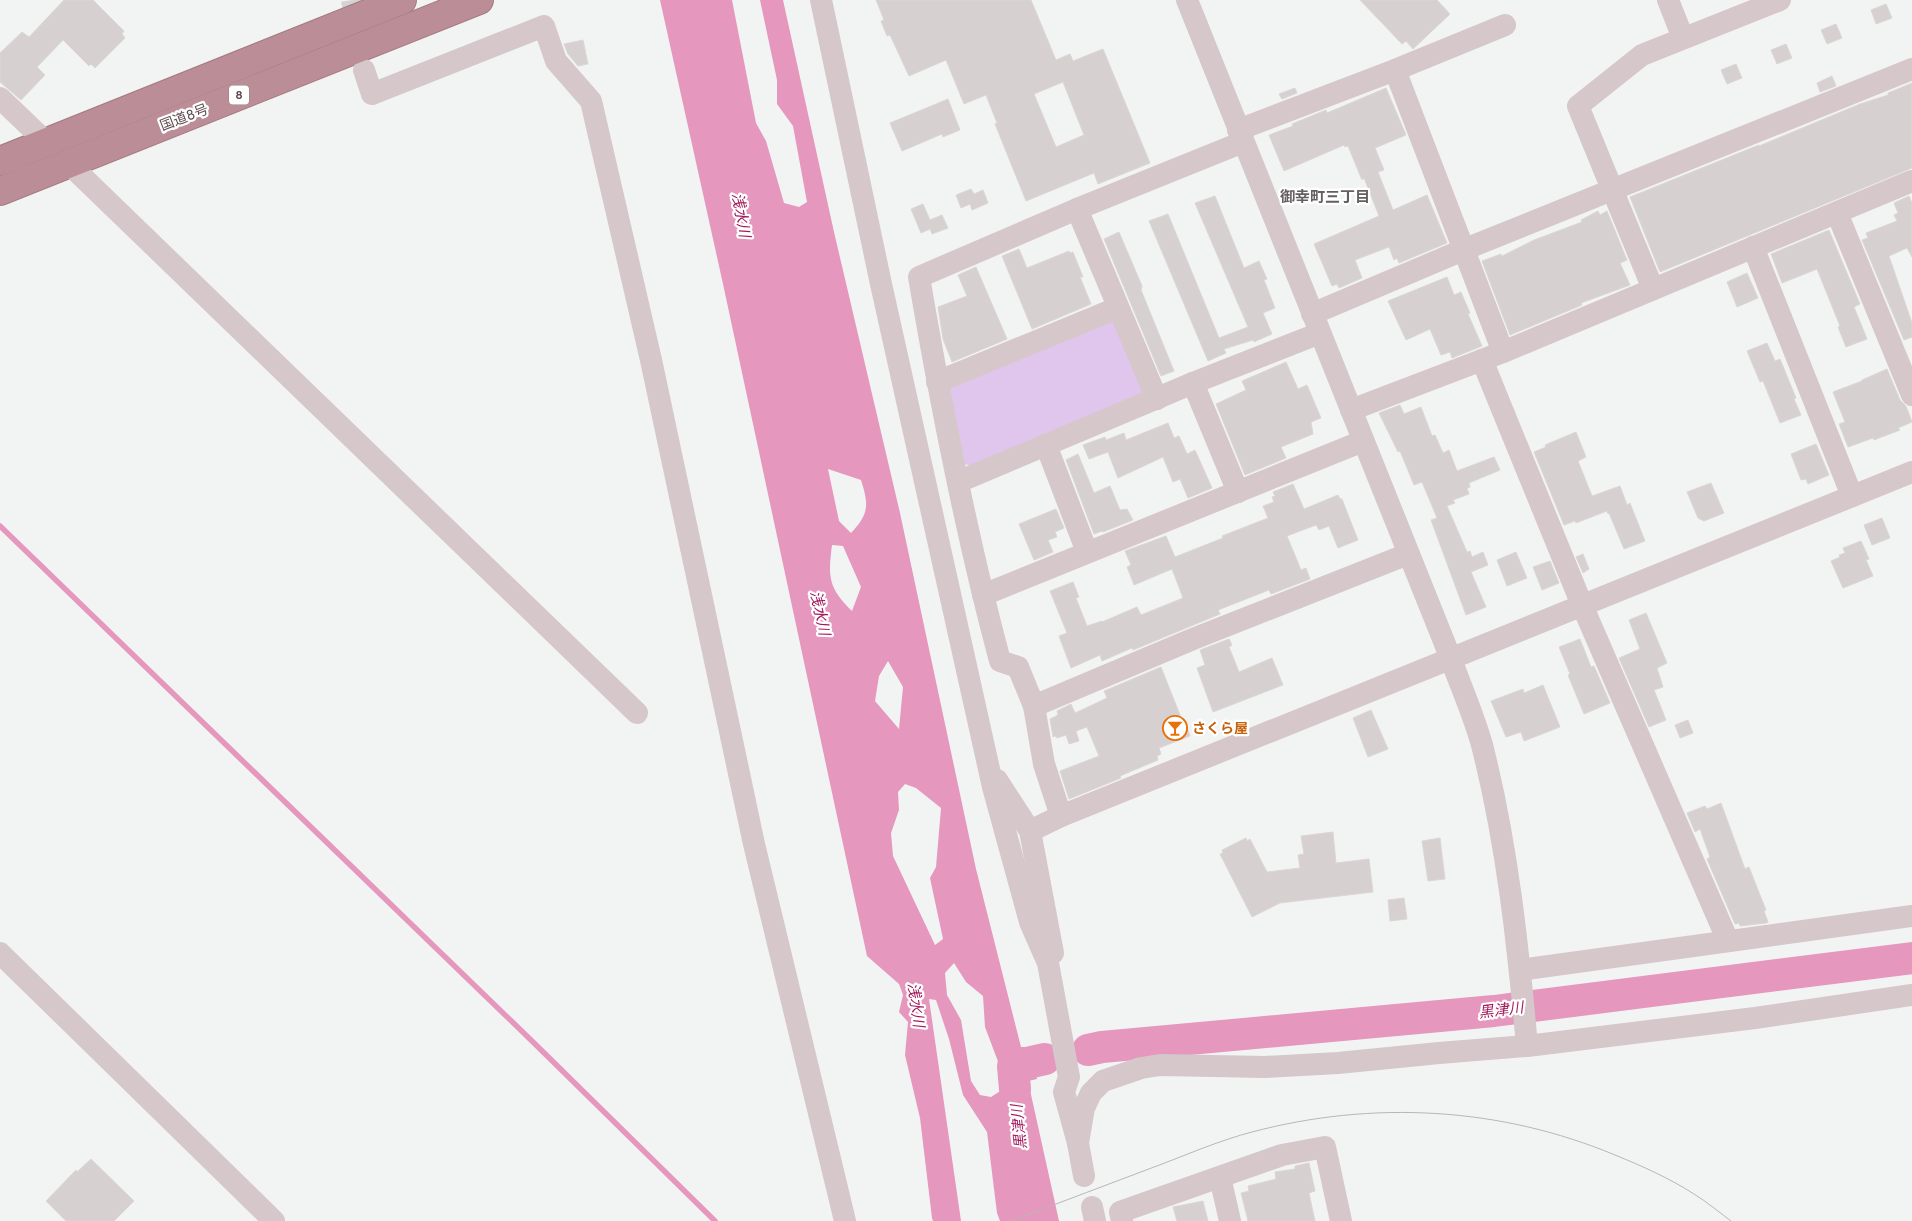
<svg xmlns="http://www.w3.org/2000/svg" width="1912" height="1221" font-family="Overpass,'Noto Sans JP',sans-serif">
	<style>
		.green { fill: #e0c5ec }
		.water { fill: #e597bd; fill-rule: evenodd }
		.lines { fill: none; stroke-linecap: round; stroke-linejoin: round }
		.stream { stroke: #e597bd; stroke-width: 5.5 }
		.river { stroke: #e597bd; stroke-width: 32 }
		.building { fill: #d6d0d0; stroke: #dcd7d6; fill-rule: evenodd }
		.minor-tunnel { stroke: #d4d2d2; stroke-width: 22; stroke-dasharray: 22 11; stroke-linecap: butt }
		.highway-casing { stroke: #a77a82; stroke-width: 30 }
		.minor { stroke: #d5c7ca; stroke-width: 22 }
		.highway { stroke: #bb8e97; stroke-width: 28 }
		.tram { stroke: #bbb5b5; stroke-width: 1 }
		.labels { text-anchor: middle; stroke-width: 4.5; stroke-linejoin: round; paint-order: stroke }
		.shield { fill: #fff; stroke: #8e8184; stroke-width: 1 }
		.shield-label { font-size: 12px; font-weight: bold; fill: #5e4b4f }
		.street-label { font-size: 14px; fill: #5e4b4f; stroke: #fff }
		.food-label { font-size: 14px; font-weight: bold; fill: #c56008; stroke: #fff; text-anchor: start }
		.neighbourhood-label { font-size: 15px; font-weight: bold; fill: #665f60; stroke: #fff }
		.water-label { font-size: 15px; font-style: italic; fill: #a21a5c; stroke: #fff }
	</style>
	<rect width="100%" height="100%" fill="#f2f4f3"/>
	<polygon class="green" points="1115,315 1150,396 976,469 965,464 947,385"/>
	<path class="water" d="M660 0H732L756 123 766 141 784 203 799 207 807 202 793 126 777 104V80L760 0H783L834 232 900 513 976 869 1021 1047H1030L1037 1079 1028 1081 1059 1221H1000L997 1213 987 1132 963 1095 949 1039 936 1000 929 999 961 1221H933L932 1218 920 1118 905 1055 908 1022 899 1012 903 995 899 984 867 956 723 284ZM828 469 861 480C869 505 869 514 851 533L839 521ZM832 545 843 546 861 587 852 611C828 587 828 577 832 545ZM888 661 903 687 899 729 875 701 879 676ZM905 784 916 788 941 808 936 867 930 878 943 939 935 945 893 856 891 833 899 810 898 792ZM954 963 966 982 983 996 985 1027 1005 1080 1002 1090 991 1097 980 1095 971 1081 961 1020 947 995 945 973Z"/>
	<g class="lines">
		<polyline class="stream" points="0,526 533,1042 715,1221"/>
		<g class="river">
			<polyline points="1088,1050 1102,1047 1494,1011 1912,958"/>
			<polyline points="1015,1089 1013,1066 1045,1059"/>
		</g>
	</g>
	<g class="building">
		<polygon points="64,0 93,0 124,31 122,34 125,38 95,68 91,64 89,66 63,40 37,67 45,75 21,100 0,82 0,53 22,32 29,37"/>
		<path d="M876 0H1031L1056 60 1070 54 1073 61 1103 49 1150 163 1098 184 1094 173 1026 201 995 124 997 123 986 95 964 104 946 60 909 76 890 35 887 36 881 21 884 20ZM1063 82 1084 135 1056 147 1034 94Z"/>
		<polygon points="1360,0 1437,0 1450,14 1413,49 1406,41 1402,44"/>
		<polygon points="1886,4 1892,18 1876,24 1871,10"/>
		<polygon points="1836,24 1842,38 1827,44 1821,30"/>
		<polygon points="583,40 588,64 578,66 568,54 564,44"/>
		<polygon points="1786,44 1792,58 1777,64 1771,50"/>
		<polygon points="1736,64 1742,78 1727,84 1721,70"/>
		<polygon points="1832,76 1836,86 1820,92 1817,83"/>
		<polygon points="1912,83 1912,168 1660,272 1630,197 1759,145 1759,146 1860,104 1888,95 1888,93"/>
		<polygon points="1295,88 1297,93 1282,99 1279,94"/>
		<polygon points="1386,88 1406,135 1375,148 1384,170 1378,172 1393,210 1427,195 1447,243 1399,263 1397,258 1394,260 1389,247 1355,260 1362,278 1339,288 1337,284 1332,286 1314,244 1379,216 1364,178 1362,180 1348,146 1345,147 1344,145 1284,171 1269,135 1293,126 1292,124 1326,110 1327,113"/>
		<polygon points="948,99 960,130 943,137 942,134 902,151 890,123"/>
		<polygon points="971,189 974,194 983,190 988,203 972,210 970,204 961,208 956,195"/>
		<polygon points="1215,196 1244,268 1259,261 1267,279 1264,280 1275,308 1263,313 1272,334 1254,342 1253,340 1224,349 1226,353 1208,361 1149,221 1168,214 1219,338 1248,327 1195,203"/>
		<polygon points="1909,196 1912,203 1912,257 1907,248 1889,256 1912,323 1912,337 1904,340 1862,240 1868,238 1866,233 1897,221 1894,215 1898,213 1894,203"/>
		<polygon points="923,204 930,220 942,215 948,228 932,234 930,229 921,233 911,209"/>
		<polygon points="1598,211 1600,215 1607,211 1627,260 1620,263 1630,285 1581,303 1582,305 1510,335 1482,261 1501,254 1502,256 1534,240 1582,222 1581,220"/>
		<polygon points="1829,230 1860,304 1854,307 1867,339 1846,347 1838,327 1840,326 1817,269 1782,283 1771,254"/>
		<polygon points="1119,232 1142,286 1141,290 1174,371 1161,376 1104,239"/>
		<polygon points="1019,249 1027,268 1069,251 1070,253 1073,252 1083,277 1080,277 1091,304 1032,329 1002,256"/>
		<polygon points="976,267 1007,339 952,362 943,339 938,307 967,296 958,275"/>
		<polygon points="1747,273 1758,298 1737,307 1727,282"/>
		<polygon points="1447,277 1454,295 1461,292 1470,313 1468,314 1482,346 1452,358 1450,352 1441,355 1430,329 1406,340 1388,301"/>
		<polygon points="1767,343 1775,361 1780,359 1796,398 1794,399 1801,415 1780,423 1763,381 1760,382 1747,351"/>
		<polygon points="1286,362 1298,389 1307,385 1321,418 1311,422 1313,434 1281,447 1286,458 1245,475 1216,404 1246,390 1242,381"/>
		<polygon points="1887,369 1900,400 1906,406 1912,422 1898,428 1900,430 1874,440 1873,438 1848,447 1839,424 1845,422 1833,392 1862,381 1862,380"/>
		<polygon points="1400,405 1404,414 1421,407 1432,436 1435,435 1443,453 1449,450 1457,471 1494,457 1500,470 1469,483 1470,487 1467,488 1469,494 1453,500 1455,503 1447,506 1467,552 1470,551 1472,557 1483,552 1488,565 1471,572 1486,607 1466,615 1431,520 1437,518 1422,482 1414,485 1400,451 1398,452 1379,413"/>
		<polygon points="1168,423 1174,438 1179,436 1187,454 1195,450 1212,488 1188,498 1180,479 1173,482 1163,457 1118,478 1108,452 1089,459 1083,445 1105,437 1106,440 1124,433 1126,440"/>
		<polygon points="1576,432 1586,457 1578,461 1592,496 1620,486 1627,505 1630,503 1645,541 1624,549 1609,513 1608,514 1607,511 1576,523 1575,521 1564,525 1534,452 1546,447 1545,445"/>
		<polygon points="1816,444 1829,475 1808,484 1806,479 1801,480 1791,454"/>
		<polygon points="1078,454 1094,493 1110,486 1120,510 1127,509 1133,520 1103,532 1102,531 1094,534 1066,460"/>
		<polygon points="1711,483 1724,513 1704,521 1698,518 1687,492"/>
		<polygon points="1293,484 1304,509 1338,495 1340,499 1342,499 1358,540 1338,548 1329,526 1319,530 1316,525 1287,536 1301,570 1306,568 1310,579 1271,594 1269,590 1218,610 1220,614 1133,650 1132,648 1102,661 1100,655 1071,668 1059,636 1067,633 1050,591 1073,582 1079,597 1076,598 1087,626 1102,621 1102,622 1137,607 1141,615 1183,598 1172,569 1134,585 1127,567 1131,565 1125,551 1166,536 1175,557 1223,538 1222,536 1268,518 1263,506 1274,502 1272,497 1275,496 1273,492"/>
		<polygon points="1056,509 1064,528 1055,532 1057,537 1048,540 1053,552 1034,560 1019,524"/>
		<polygon points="1882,518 1890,538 1872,545 1864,525"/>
		<polygon points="1861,541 1869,559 1866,560 1873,576 1843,588 1831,561 1840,557 1839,555 1845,553 1843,548"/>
		<polygon points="1516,552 1527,578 1507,586 1497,560"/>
		<polygon points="1583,554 1589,569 1583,573 1576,557"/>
		<polygon points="1550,561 1559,583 1542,590 1533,567"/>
		<polygon points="1646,613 1667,663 1657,668 1663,687 1654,690 1666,720 1649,727 1619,658 1640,649 1629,620"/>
		<polygon points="1229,639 1232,645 1229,647 1239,672 1272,658 1283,685 1213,712 1197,668 1205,665 1200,650"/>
		<polygon points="1580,639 1591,667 1594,666 1610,703 1584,714 1568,675 1570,674 1559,647"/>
		<polygon points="1161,667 1182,720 1184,719 1190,736 1159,748 1161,754 1157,756 1158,760 1120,776 1121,778 1069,799 1060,771 1099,756 1087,727 1076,731 1079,741 1069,744 1066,735 1057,738 1056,736 1053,737 1050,719 1058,715 1057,711 1071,704 1075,713 1107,698 1104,691"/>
		<polygon points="1543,685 1560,727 1524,741 1521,732 1506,737 1491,701 1523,689 1524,693"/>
		<polygon points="1371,710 1388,749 1368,757 1353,718"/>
		<polygon points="1688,720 1693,733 1680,738 1675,725"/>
		<polygon points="1721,803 1745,869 1749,867 1758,890 1766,910 1764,911 1768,922 1766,923 1740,926 1739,923 1735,924 1707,859 1710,857 1700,829 1695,832 1687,813 1705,806 1707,809"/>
		<polygon points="1333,832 1336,863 1369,859 1373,892 1280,903 1252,917 1220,854 1223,853 1222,850 1246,838 1247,841 1250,839 1267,872 1300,868 1298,855 1304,854 1301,836"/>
		<polygon points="1440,838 1445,879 1428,881 1422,841"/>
		<polygon points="1404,898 1407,919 1390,921 1388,900"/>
		<polygon points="91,1159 134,1201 114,1221 66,1221 46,1201 76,1170 77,1172"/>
		<polygon points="1309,1163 1315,1191 1309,1193 1315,1221 1248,1221 1241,1193 1249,1191 1248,1186 1276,1179 1275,1172 1295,1169 1295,1166"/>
		<polygon points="1203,1201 1208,1221 1177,1221 1173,1207"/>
	</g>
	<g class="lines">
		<polyline class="minor-tunnel" points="352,0 363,64"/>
		<defs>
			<g id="highway">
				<polyline points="0,161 402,0"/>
				<polyline points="0,191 479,0"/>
			</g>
		</defs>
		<use href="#highway" class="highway-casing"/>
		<g class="minor">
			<polyline points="821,0 881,284 993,787 1030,922 1048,963 1069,1077 1064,1092 1078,1143"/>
			<path d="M1187 0 1451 659C1461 687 1474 716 1482 745 1507 843 1518 945 1527 1046"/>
			<polyline points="1668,0 1683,38"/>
			<polyline points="364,70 372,94 544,26 556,61 591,101 651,360 754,844 845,1221"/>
			<polyline points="1395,70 1503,352"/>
			<polyline points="0,98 47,143"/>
			<polyline points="1238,130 1395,70 1505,25"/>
			<polyline points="68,163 637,713"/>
			<polyline points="1077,209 1157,399"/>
			<polyline points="1837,213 1912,395"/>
			<polyline points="1753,247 1852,496"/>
			<polyline points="1653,289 1578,106 1642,55 1780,0"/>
			<polyline points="1312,314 1463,250 1912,69"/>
			<polyline points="1482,360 1582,605 1728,941"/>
			<polyline points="937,382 1117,308"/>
			<polyline points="1193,383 1238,492"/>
			<polyline points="1351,410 1503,352 1912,181"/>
			<polyline points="1046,445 1087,552"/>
			<polyline points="958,482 1193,383 1320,333"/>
			<polyline points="983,595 1363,441"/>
			<polyline points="1034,706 1193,639 1408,554"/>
			<polyline points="997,780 1030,831 1053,953"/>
			<path d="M1061 816 1044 764 1034 706 1018 667 1000 661C966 534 941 406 919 277L1077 209 1243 142"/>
			<polyline points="1030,831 1061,816 1912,472"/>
			<polyline points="0,953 274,1221"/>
			<polyline points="1520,970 1912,916"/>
			<polyline points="1084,1176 1078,1143 1084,1108 1091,1093 1103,1081 1141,1068 1160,1065 1265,1067 1338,1063 1439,1053 1527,1046 1755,1018 1912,995"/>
			<polyline points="1220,1177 1230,1221"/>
			<polyline points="1092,1207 1095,1221"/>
			<polyline points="1122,1221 1120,1212 1282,1155 1325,1147 1341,1221"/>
		</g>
		<use href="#highway" class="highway"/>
		<path class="tram" d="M1011 1221C1061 1202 1112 1183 1162 1164 1191 1153 1221 1140 1252 1132 1373 1100 1500 1107 1615 1155 1642 1166 1669 1178 1694 1194 1707 1202 1719 1212 1731 1221"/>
	</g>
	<defs>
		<symbol id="bar-ring" viewBox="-11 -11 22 22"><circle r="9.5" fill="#fff" stroke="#e8710a" stroke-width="1.5"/><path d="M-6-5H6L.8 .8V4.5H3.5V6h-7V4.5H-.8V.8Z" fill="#e8710a"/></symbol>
	</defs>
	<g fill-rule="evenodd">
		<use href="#bar-ring" x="1161" y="714" width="28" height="28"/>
	</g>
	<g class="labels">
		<rect class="shield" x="229" y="85.5" width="20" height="19" rx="4"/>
		<g class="shield-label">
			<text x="239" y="99">8</text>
		</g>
		<g class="street-label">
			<text transform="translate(184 117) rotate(-21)" y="5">国道8号</text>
		</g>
		<g class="food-label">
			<text x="1192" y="733">さくら屋</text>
		</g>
		<g class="neighbourhood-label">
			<text x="1325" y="202">御幸町三丁目</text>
		</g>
		<g class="water-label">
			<text transform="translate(741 215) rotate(80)" y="5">浅水川</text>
			<text transform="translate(820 613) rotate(78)" y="5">浅水川</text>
			<text transform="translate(916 1005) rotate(82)" y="5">浅水川</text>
			<text transform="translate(1501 1010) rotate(-7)" y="5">黒津川</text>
			<text transform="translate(1019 1127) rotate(-96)" y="5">黒津川</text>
		</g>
	</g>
</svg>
